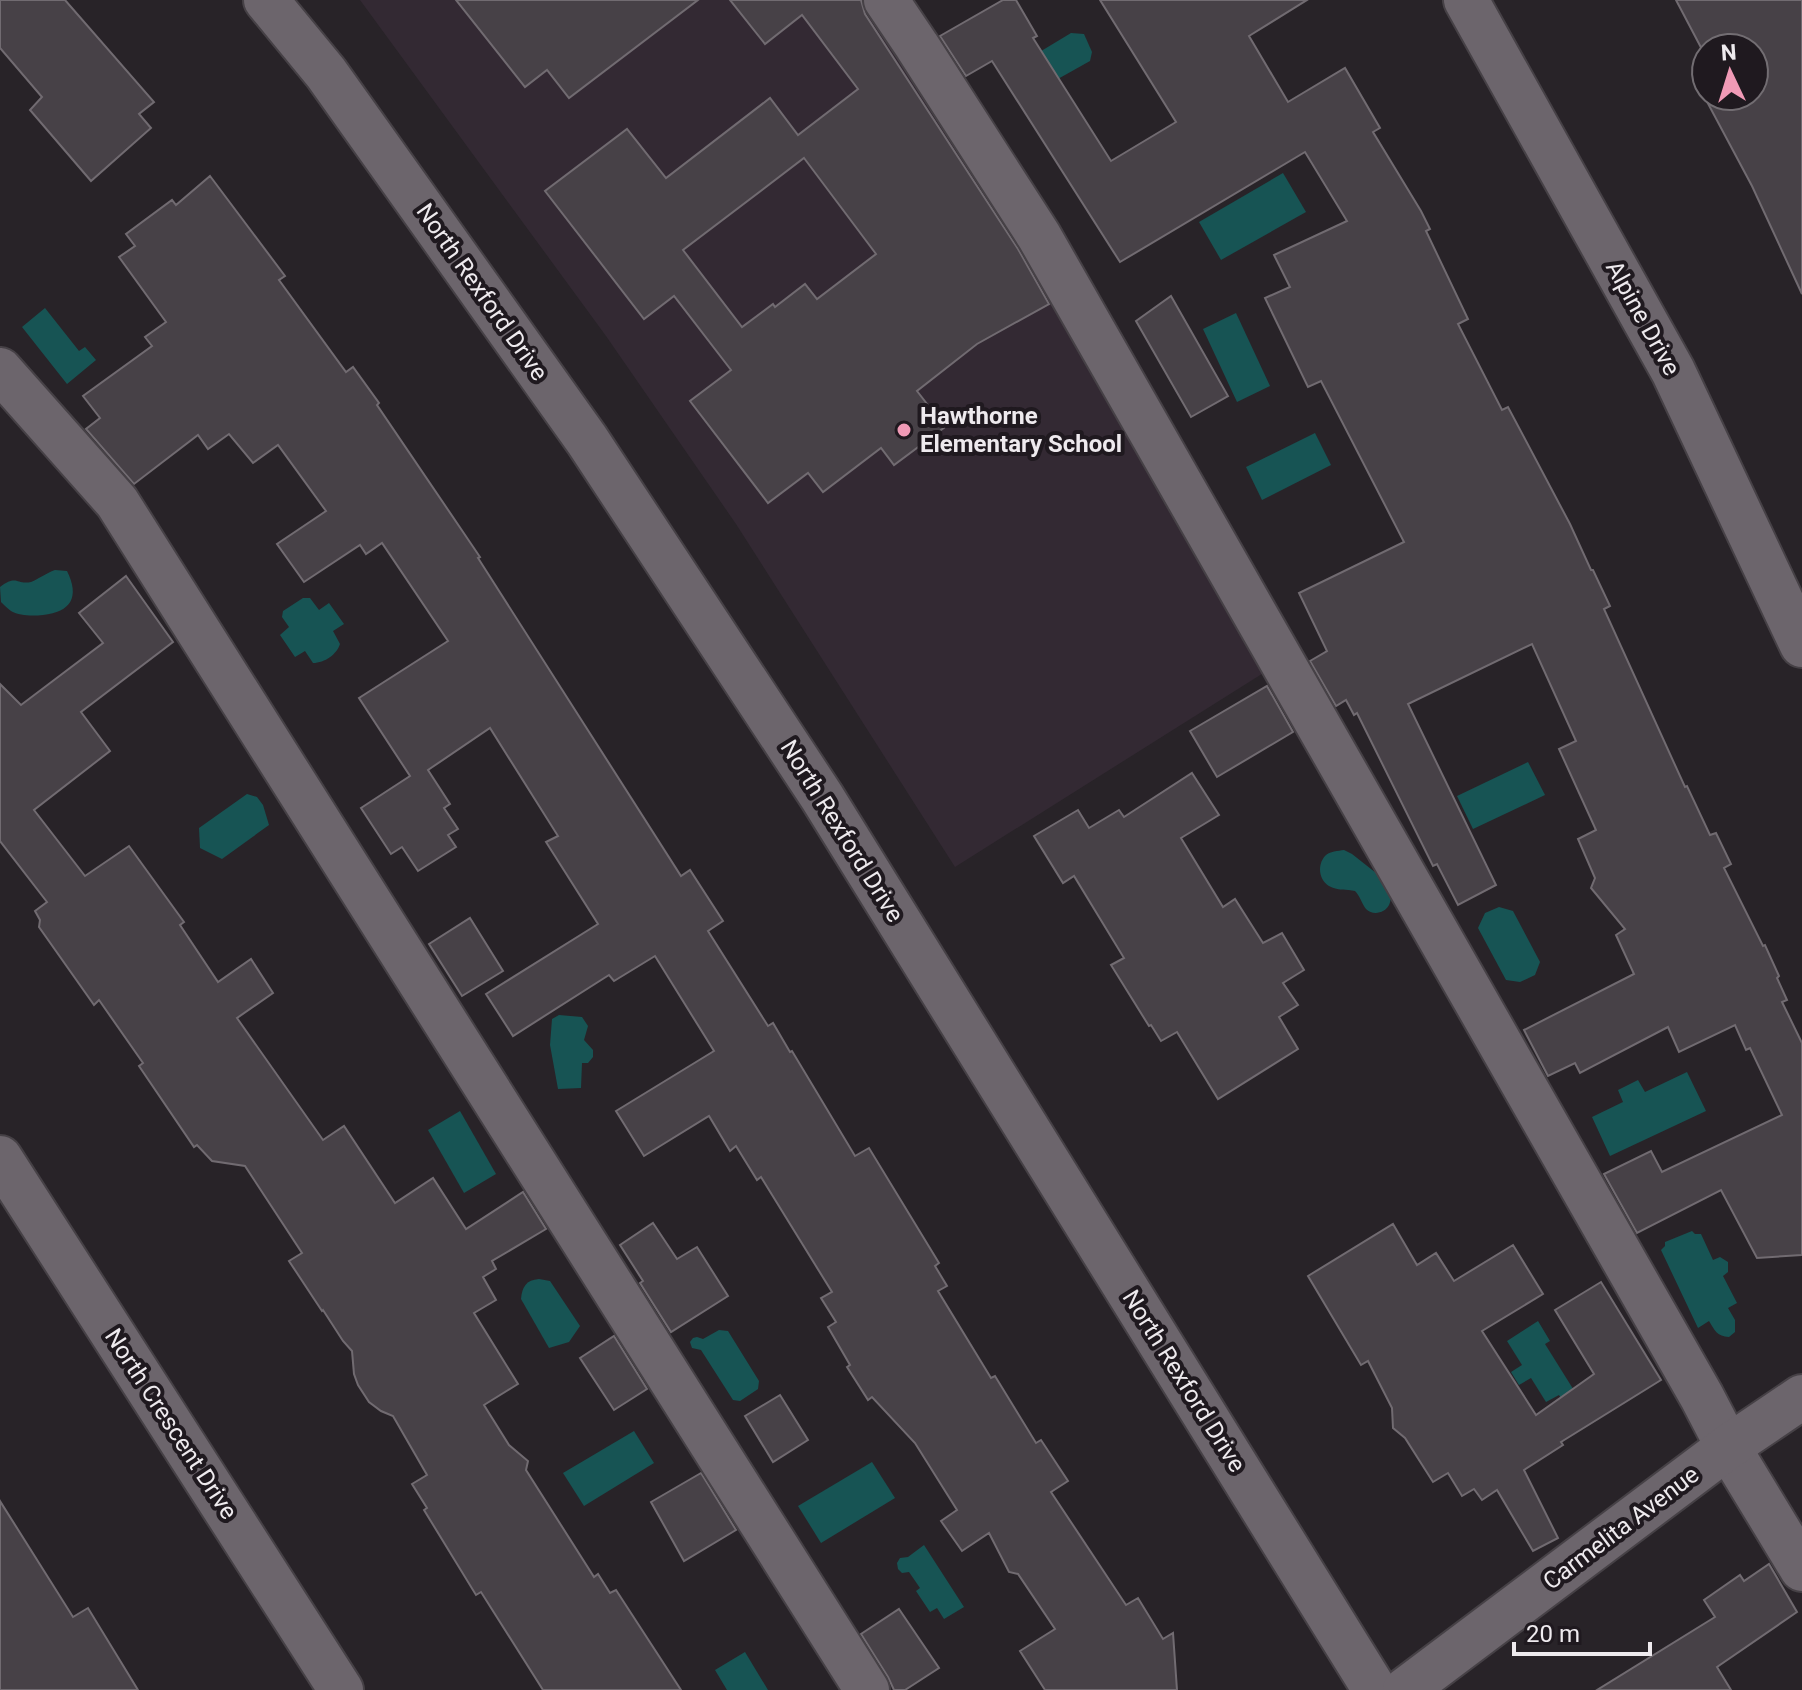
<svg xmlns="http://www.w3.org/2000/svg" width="1802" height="1690" font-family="Roboto,sans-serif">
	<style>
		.built { fill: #332933 }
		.water { fill: #175454 }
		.building { fill: #474147; stroke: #716b71; stroke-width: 2; fill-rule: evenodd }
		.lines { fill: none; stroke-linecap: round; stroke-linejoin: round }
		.minor-casing { stroke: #464146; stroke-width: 48 }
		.minor { stroke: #6c656c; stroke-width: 44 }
		.poi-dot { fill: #f09ab6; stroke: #1f191f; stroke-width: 3 }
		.labels { text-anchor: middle; stroke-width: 8; stroke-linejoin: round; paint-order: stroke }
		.street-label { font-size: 24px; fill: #eeeaee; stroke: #1f191f }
		.poi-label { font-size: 24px; font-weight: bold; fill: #eeeaee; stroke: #1f191f; text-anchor: start }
	</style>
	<rect width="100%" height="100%" fill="#282328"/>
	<polygon class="built" points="360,0 872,0 943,101 1265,672 955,867 736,524 606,336"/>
	<g class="water">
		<polygon points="1071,33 1084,34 1092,52 1090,61 1040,89 1023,62"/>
		<polygon points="1283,173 1306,212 1221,260 1199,222"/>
		<polygon points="45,308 79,351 85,347 96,360 67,384 22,327"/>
		<polygon points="1236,313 1270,386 1237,402 1203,329"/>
		<polygon points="1315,433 1331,465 1262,500 1246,467"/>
		<path d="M55 570 67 571C80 597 71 612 43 615 32 616 20 616 11 611 7 608 4 605 1 602L0 587C17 574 16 585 31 582 37 580 48 572 55 570Z"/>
		<path d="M303 598H310L319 610 329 603 344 624 333 631 340 644C337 654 325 663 313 663L305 651 295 657 280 635 289 627 282 617 283 611Z"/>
		<polygon points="1528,762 1545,795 1473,829 1457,796"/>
		<polygon points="247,794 257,797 263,805 269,825 222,859 200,848 199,828"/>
		<path d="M1344 850 1352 854 1390 884C1391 891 1392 899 1389 905 1385 913 1373 916 1366 909 1362 904 1360 896 1355 891 1347 889 1337 891 1329 886 1319 880 1317 865 1325 856 1330 851 1338 851 1344 850Z"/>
		<polygon points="1499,907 1513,911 1540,962 1535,975 1520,982 1506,980 1478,928 1485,913"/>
		<polygon points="559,1015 582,1017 588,1026 584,1040 593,1050 593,1057 588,1063 582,1063 581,1088 558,1089 550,1045 552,1019"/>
		<polygon points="1687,1072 1706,1111 1610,1156 1592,1117 1623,1102 1618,1090 1638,1080 1645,1092"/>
		<polygon points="460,1111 496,1174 464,1193 428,1130"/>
		<path d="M1692 1231 1695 1234H1701L1713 1260 1720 1257 1728 1262V1272L1723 1276 1737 1303 1728 1308 1735 1320V1332L1729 1337C1717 1336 1715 1331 1709 1321L1698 1328 1661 1250 1665 1246V1242Z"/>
		<path d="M539 1279 550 1281 580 1326 569 1342 549 1348 521 1299C522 1287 526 1280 539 1279Z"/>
		<polygon points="1538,1321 1550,1341 1545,1344 1575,1392 1562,1400 1559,1395 1546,1402 1531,1378 1519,1385 1511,1372 1522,1365 1507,1341"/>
		<polygon points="719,1330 728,1331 759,1381 758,1389 740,1401 733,1400 701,1350 692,1348 690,1342 693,1338 697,1337 703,1339"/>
		<polygon points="634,1431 654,1463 584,1506 563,1473"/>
		<polygon points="872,1462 895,1498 821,1543 798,1506"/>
		<polygon points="924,1545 964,1607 944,1619 937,1608 930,1612 916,1591 920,1588 909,1572 902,1573 898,1569 897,1563 900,1558 908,1557"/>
		<polygon points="745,1652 768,1690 727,1690 715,1670"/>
	</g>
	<g class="building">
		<polygon points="0,0 65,0 154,102 139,114 151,128 91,181 30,110 42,97 0,48"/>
		<polygon points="456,0 698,0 569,98 547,70 525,87"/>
		<path d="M730 0H861L865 14 1018 249 1049 304 977 344 917 391 945 427 894 465 881 448 823 492 808 473 768 503 690 401 731 370 674 296 644 319 545 191 627 129 666 178 770 98 798 135 858 89 802 15 765 44ZM804 158 876 254 817 299 805 284 775 307 773 304 742 327 683 250Z"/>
		<polygon points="1003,0 1016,0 1037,36 1033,38 1111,161 1176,122 1100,0 1307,0 1249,36 1288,102 1345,68 1380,128 1373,132 1421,211 1430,229 1426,231 1468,319 1458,324 1502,410 1508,407 1570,524 1591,570 1593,570 1610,606 1604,609 1685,787 1687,786 1710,835 1716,833 1731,864 1724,868 1763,946 1765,945 1779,976 1777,978 1787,1000 1782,1002 1802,1043 1802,1255 1757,1258 1721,1190 1637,1233 1604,1174 1651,1151 1662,1172 1782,1115 1750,1048 1746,1050 1735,1025 1679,1052 1668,1027 1580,1073 1575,1063 1548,1076 1524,1030 1634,974 1616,935 1625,929 1591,888 1595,878 1578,839 1596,830 1559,749 1576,741 1532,644 1408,704 1496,885 1458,905 1437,864 1433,866 1357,713 1354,715 1346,700 1336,706 1310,661 1327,651 1299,593 1404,542 1321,381 1308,387 1265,298 1290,287 1274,255 1347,221 1305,152 1120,262 992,61 966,76 940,36"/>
		<polygon points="1676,0 1802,0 1802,294 1752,186 1697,83 1706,78 1706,96 1754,96 1754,48 1706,48 1706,57"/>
		<polygon points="210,176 285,276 279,280 346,372 353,367 379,403 377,405 480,557 478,558 681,876 690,870 723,921 708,931 768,1026 773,1023 790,1052 792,1051 855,1156 869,1148 939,1263 935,1266 947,1286 938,1291 991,1378 995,1376 1036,1443 1041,1440 1068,1481 1051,1492 1126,1605 1138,1598 1163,1639 1173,1633 1177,1690 1045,1690 1020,1651 1055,1629 1018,1574 1009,1572 989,1533 962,1551 941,1521 957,1510 915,1443 872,1397 868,1400 847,1367 850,1365 828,1327 836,1322 821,1298 832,1292 761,1177 757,1180 736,1146 730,1151 709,1116 644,1156 616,1111 714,1051 655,956 614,981 609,975 513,1036 486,994 598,924 546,842 558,836 490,728 428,770 450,804 444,808 458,829 448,835 456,847 418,871 402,847 391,854 361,808 410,776 359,698 448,641 382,543 366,554 360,545 304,582 277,544 326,511 278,445 253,463 229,434 208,449 198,435 134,484 86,429 100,418 83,396 152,346 145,337 166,322 119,257 135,246 126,234 172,200 176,205"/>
		<polygon points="1171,296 1228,396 1191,417 1136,321"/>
		<polygon points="126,576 173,642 81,712 110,751 34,810 85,876 129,846 184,922 180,925 218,982 251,959 273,993 237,1018 323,1140 344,1126 395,1203 433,1178 466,1229 523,1192 546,1229 492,1261 496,1269 483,1277 496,1300 474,1313 518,1384 484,1405 509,1445 528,1461 526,1470 594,1577 598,1574 610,1593 616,1590 681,1690 543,1690 481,1592 476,1595 424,1510 427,1508 412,1484 427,1475 393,1416 381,1411 369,1402 358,1385 354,1374 352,1351 343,1341 323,1310 322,1311 289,1261 302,1253 245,1166 212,1161 197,1145 194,1147 139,1066 143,1063 99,1000 94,1005 39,927 40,920 35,911 47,902 0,841 0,684 21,705 103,643 79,613"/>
		<polygon points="1267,686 1293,732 1217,777 1190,731"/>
		<polygon points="1192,773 1219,815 1181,838 1223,907 1235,899 1263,943 1282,933 1304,970 1283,983 1298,1005 1279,1017 1298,1049 1218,1099 1177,1032 1161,1041 1151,1025 1149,1026 1111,965 1124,958 1074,876 1063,883 1034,836 1078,810 1089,828 1119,810 1124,817"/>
		<polygon points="470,918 503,971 462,996 429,944"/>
		<polygon points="653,1223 677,1259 697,1247 728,1296 671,1332 640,1283 643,1281 620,1245"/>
		<polygon points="1393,1224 1417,1265 1436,1253 1454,1281 1513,1245 1543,1294 1482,1331 1536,1415 1594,1374 1555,1310 1601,1282 1661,1380 1561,1442 1563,1445 1524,1470 1558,1538 1533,1551 1497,1490 1482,1500 1474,1489 1462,1496 1448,1473 1433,1482 1405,1438 1393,1428 1392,1408 1368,1361 1361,1365 1308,1276"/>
		<polygon points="614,1336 647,1389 614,1410 580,1358"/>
		<polygon points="780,1395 808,1440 773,1462 745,1416"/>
		<polygon points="701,1473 736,1530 684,1561 651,1502"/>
		<polygon points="0,1501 73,1617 88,1608 138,1690 0,1690"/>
		<polygon points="1769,1564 1797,1612 1717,1667 1731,1690 1597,1690 1715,1617 1704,1600 1740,1575 1744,1581"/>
		<polygon points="899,1609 939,1668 905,1690 894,1690 888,1677 861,1634"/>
	</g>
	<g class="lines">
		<defs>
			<g id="minor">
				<polyline points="266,0 326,73 587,440 822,797 1375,1690"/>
				<polyline points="886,0 917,46 1039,236 1702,1397 1728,1447 1802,1569"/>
				<polyline points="1466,0 1673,371 1802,645"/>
				<polyline points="0,370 117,502 867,1690"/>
				<polyline points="0,1158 341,1690"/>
				<polyline points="1405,1690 1728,1447 1802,1397"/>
			</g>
		</defs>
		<use href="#minor" class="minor-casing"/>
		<use href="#minor" class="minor"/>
	</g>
	<circle class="poi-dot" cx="904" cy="430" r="8"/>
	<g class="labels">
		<g class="street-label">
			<text transform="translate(482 292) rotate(55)" y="8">North Rexford Drive</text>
			<text transform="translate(1643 318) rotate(61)" y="8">Alpine Drive</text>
			<text transform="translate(842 831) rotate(58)" y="8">North Rexford Drive</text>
			<text transform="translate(1184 1381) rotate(58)" y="8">North Rexford Drive</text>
			<text transform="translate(171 1424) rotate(57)" y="8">North Crescent Drive</text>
			<text transform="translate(1621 1528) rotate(-37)" y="8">Carmelita Avenue</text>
		</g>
		<g class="poi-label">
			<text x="920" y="424">Hawthorne<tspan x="920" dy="28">Elementary School</tspan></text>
		</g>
	</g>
	<g transform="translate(1730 72) rotate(356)"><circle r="38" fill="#1f191f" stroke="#726d72" stroke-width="2"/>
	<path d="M0-6L14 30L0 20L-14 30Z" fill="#f09ab6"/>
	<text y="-12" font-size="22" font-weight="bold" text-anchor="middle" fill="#eeeaee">N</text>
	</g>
	<path d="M1514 1642v12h136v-12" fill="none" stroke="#eeeaee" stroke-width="4"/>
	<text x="1526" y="1642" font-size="24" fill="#eeeaee" stroke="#1f191f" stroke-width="6" paint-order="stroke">20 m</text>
</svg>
